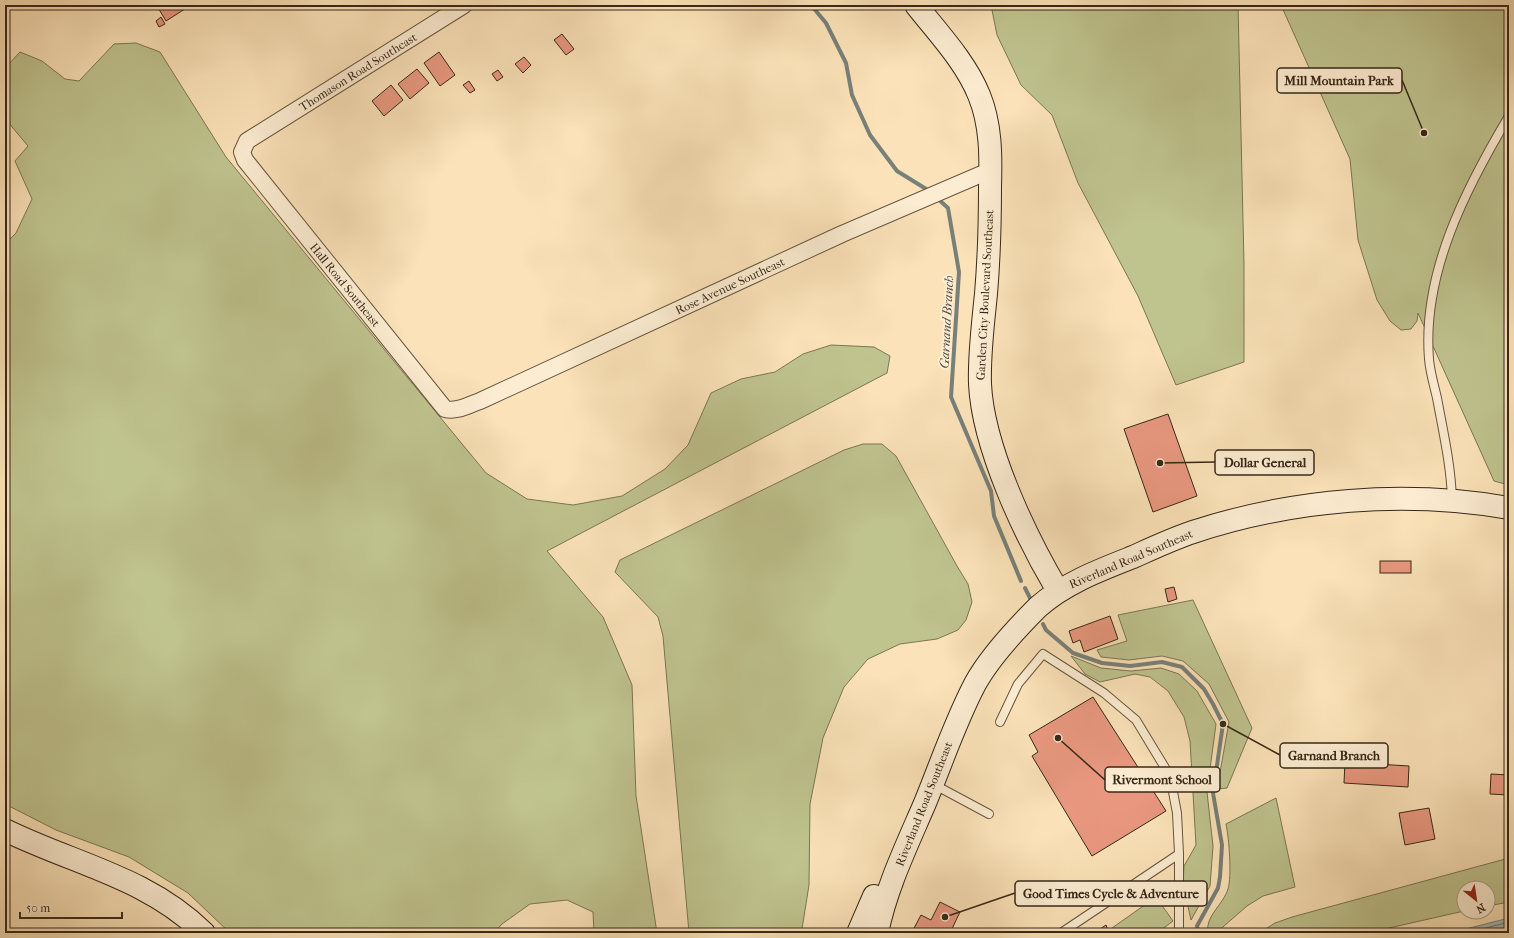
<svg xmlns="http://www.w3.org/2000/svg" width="1514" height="938" font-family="'IM FELL French Canon',serif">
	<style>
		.green { fill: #bfc38e; stroke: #7b7654 }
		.water { fill: #a4bbba; stroke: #78807a }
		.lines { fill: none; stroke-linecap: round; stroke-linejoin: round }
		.shore { stroke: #6e726a; stroke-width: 1 }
		.stream { stroke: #78807a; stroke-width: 4 }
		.building { fill: #e9987f; stroke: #372819 }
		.lane-casing { stroke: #685641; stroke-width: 10 }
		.street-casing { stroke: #685641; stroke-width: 18 }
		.secondary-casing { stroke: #372819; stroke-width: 24 }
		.lane { stroke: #fcecd1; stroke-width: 8 }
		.street { stroke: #fcecd1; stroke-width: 16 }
		.secondary { stroke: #fcecd1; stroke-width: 22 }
		.labels { text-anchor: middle; stroke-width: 4; stroke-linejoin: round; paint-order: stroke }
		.street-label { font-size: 12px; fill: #372819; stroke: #fcecd1 }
		.water-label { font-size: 13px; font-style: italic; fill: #524d41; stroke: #fcecd1 }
		.leader { fill: none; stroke: #372819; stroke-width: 1.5 }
		.callout-dot { fill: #372819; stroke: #fcecd1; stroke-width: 1.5 }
		.callout { fill: #fcecd1; stroke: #372819; stroke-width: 1.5 }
		.callout-label { font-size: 13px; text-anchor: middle; font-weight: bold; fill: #372819 }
	</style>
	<rect width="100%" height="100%" fill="#fbe2b8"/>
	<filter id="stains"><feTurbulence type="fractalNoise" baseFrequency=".005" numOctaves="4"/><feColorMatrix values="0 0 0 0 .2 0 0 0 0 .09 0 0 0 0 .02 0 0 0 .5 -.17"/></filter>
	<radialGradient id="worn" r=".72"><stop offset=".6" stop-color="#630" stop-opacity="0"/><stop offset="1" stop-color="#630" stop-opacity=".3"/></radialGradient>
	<g class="green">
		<polygon points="991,5 1238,5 1244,263 1244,362 1176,385 1138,296 1078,183 1052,115 1021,85 997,35"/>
		<polygon points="1281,5 1509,5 1509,485 1494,481 1418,313 1417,321 1411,329 1401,330 1390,321 1377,300 1358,240 1350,159"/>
		<polygon points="136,43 160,52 226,157 486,473 527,499 573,505 622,496 665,469 688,445 711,393 741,379 775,372 803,354 831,345 874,347 890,356 887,373 547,551 603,617 632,685 636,796 657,933 594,933 593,912 567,900 530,904 502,924 494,933 230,933 188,893 129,857 56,830 5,804 5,244 16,233 32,199 15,161 28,146 7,121 5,111 6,67 20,52 42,61 65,79 79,81 114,44"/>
		<polygon points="863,444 882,444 896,456 957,566 968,584 972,602 966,620 958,630 937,639 900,644 868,659 844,687 823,738 810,804 809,885 802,929 800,933 689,933 663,636 658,617 615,572 620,560 844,450"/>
		<polygon points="1193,600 1252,728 1227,788 1217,789 1229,722 1209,684 1183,661 1162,656 1129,660 1101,657 1097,650 1127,641 1118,615"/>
		<polygon points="1071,656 1101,668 1131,671 1161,668 1179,674 1197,691 1216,724 1207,792 1213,846 1210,886 1191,920 1183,884 1184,866 1196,845 1190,741 1184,717 1168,691 1150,677 1135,674 1100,682 1085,674"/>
		<path d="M1276 798 1295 887 1263 896 1247 906 1216 933H1208C1205 916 1223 905 1228 889 1232 876 1229 838 1226 824Z"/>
		<polygon points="1509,858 1509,902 1488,906 1488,888 1464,888 1464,911 1367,933 1259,933 1275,923 1292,917"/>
		<polygon points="1156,897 1173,921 1157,933 1115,933 1112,928"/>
	</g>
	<polygon class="water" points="1509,918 1509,933 1450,933"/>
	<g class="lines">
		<polyline class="shore" points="1467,933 1509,922"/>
		<g class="stream">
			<polyline points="811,5 826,23 846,63 852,95 870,135 897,171 931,192"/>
			<polyline points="937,198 948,208 959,272 951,397 991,491 994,516 1021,581"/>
			<polyline points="1025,588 1031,600"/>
			<polyline points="1043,624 1046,630 1073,653 1102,663 1130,666 1162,662 1182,667 1204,689 1213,704 1223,724 1213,793 1222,845 1220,877 1218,888 1197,926 1198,933"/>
		</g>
	</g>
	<g class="building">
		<polygon points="186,5 188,7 166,21 157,6"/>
		<polygon points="161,17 165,24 159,27 156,21"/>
		<polygon points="562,34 574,49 566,55 554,40"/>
		<polygon points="439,52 455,75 440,86 424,63"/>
		<polygon points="524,57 531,65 523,73 515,64"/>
		<polygon points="417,69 429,83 410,99 398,84"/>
		<polygon points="498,70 503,77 497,81 492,74"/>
		<polygon points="469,81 475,90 470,93 463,85"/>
		<polygon points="391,85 403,100 384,116 372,101"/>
		<polygon points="1168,414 1197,496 1153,512 1124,429"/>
		<rect x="1380" y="561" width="31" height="12"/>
		<polygon points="1174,587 1177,599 1168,602 1165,589"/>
		<polygon points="1110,616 1118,639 1084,652 1080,640 1073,643 1069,631"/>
		<polygon points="1093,697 1166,811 1092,856 1032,756 1038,752 1029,735"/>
		<polygon points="1345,762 1409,766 1408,787 1344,783"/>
		<polygon points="1491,774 1509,775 1509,795 1490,794"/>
		<polygon points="1429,808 1435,839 1405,845 1399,813"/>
		<polygon points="940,902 960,912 950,933 912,932 921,915 931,920"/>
		<polygon points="1106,925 1109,933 1094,933"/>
	</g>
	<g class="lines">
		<defs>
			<g id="lane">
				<path d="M1452 500C1451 465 1443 431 1437 398 1434 385 1430 372 1429 359 1422 273 1466 188 1509 116"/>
				<polyline points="1000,722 1018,684 1043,654 1104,693 1136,720 1170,776 1177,813 1179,854 1061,933"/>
				<polyline points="933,784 989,814"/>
				<polyline points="1179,854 1179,933"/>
			</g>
			<path id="street" d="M464 5 247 141 242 152 245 160 445 409C457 412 468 405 480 401L842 234 991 170"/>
			<g id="secondary">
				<path d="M916 5C938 33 965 61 979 95 991 124 991 156 990 187 990 223 989 258 986 294 983 324 979 354 980 384 983 448 1026 537 1058 591"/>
				<path d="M5 830C74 864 147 877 204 933"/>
				<polyline points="858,933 874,896"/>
				<path d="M877 933C886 888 907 845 925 803 941 764 955 722 975 684 989 658 1017 628 1038 607 1065 583 1100 570 1133 557 1153 548 1172 539 1193 532 1293 499 1405 490 1509 508"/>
			</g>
		</defs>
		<use href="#lane" class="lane-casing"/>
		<use href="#street" class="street-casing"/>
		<use href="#secondary" class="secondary-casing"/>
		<use href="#lane" class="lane"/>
		<use href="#street" class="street"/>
		<use href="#secondary" class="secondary"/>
	</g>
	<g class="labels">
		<g class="street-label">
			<text transform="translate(358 72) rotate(-32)" y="4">Thomason Road Southeast</text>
			<text transform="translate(345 285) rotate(51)" y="4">Hall Road Southeast</text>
			<text transform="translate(730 286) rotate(-25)" y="4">Rose Avenue Southeast</text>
			<text transform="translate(985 295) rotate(-87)" y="4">Garden City Boulevard Southeast</text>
			<text transform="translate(1131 559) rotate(-23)" y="4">Riverland Road Southeast</text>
			<text transform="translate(924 804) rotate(-68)" y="4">Riverland Road Southeast</text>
		</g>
		<g class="water-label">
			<text transform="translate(946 322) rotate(-87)" y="5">Garnand Branch</text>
		</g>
	</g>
	<path class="leader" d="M1424 133L1402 80M1160 463L1215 462M1223 724L1280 755M1058 738L1105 780M945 917L1015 893"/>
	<g class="callout-dot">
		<circle cx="1424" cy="133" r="4"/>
		<circle cx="1160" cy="463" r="4"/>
		<circle cx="1223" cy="724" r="4"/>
		<circle cx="1058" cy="738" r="4"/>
		<circle cx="945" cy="917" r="4"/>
	</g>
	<g class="callout">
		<rect x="1277" y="68" width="125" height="25" rx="4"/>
		<rect x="1215" y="450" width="99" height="25" rx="4"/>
		<rect x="1280" y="743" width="108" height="25" rx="4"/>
		<rect x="1105" y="767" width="115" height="25" rx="4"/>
		<rect x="1015" y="881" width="192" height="25" rx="4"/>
	</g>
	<g class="callout-label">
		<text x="1339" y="85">Mill Mountain Park</text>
		<text x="1265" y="467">Dollar General</text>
		<text x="1334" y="760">Garnand Branch</text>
		<text x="1162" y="784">Rivermont School</text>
		<text x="1111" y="898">Good Times Cycle &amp; Adventure</text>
	</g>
	<rect width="1514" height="938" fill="none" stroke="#fbe2b8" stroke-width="20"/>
	<rect x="6" y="6" width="1502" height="926" fill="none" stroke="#372819" stroke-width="2"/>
	<rect x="10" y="10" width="1494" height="918" fill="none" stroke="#372819"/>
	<g transform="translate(1476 900) rotate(150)"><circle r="19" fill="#fcecd1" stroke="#ad9e87"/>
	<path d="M0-3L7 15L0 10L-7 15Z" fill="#8f2418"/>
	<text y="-6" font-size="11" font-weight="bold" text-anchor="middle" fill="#372819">N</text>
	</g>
	<path d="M20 912v6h102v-6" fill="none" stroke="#372819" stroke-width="2"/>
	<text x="26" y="912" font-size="12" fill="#372819" stroke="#fcecd1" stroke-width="3" paint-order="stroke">50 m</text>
	<rect width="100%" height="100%" filter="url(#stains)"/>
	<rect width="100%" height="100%" fill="url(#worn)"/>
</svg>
